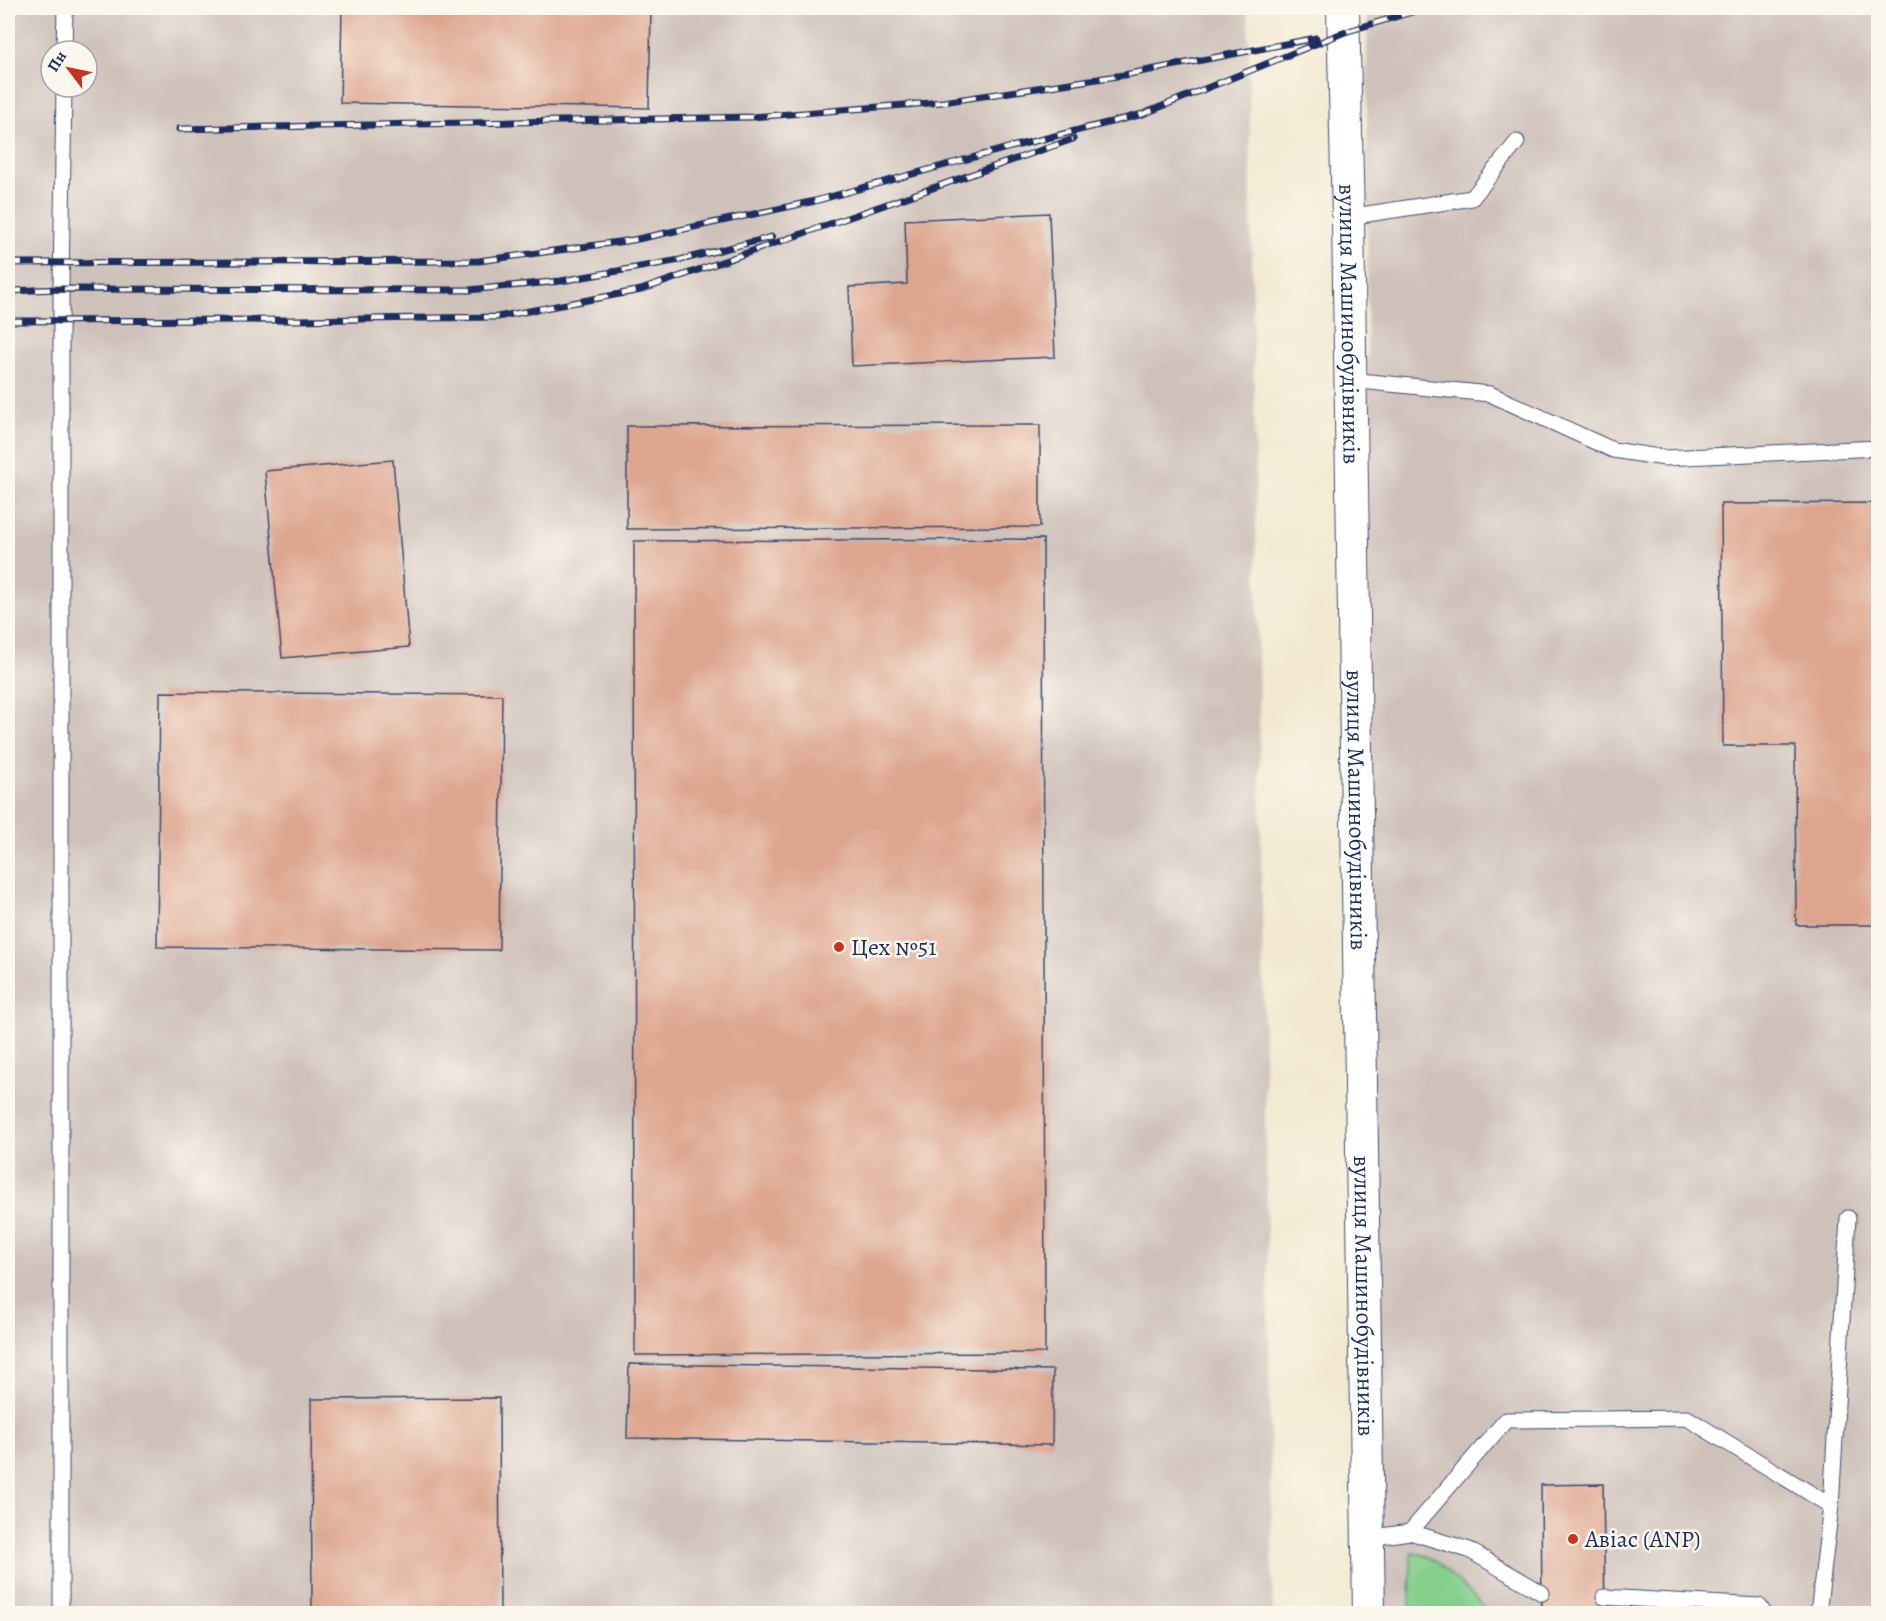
<svg xmlns="http://www.w3.org/2000/svg" width="1886" height="1621" font-family="Alegreya,serif">
	<style>
		.industrial { fill: #cec1ba; fill-rule: evenodd }
		.green { fill: #84cf8c; stroke: #507f75; stroke-width: 1.5 }
		.building { fill: #dda58e }
		.lines { fill: none; stroke-linecap: round; stroke-linejoin: round }
		.lane-casing { stroke: #3b4b6f; stroke-width: 17 }
		.street-casing { stroke: #3b4b6f; stroke-width: 34 }
		.lane { stroke: #fff; stroke-width: 15 }
		.street { stroke: #fff; stroke-width: 32 }
		.rail-casing { stroke: #1b2f5e; stroke-width: 7 }
		.rail { stroke: #fbf7ec; stroke-width: 4.5; stroke-dasharray: 14; stroke-linecap: butt }
		.poi-dot { fill: #c8321e; stroke: #fbf7ec; stroke-width: 2 }
		.labels { text-anchor: middle; stroke-width: 5; stroke-linejoin: round; paint-order: stroke }
		.street-label { font-size: 24px; fill: #1b2f5e; stroke: #fbf7ec }
		.poi-label { font-size: 24px; fill: #1b2f5e; stroke: #fbf7ec; text-anchor: start }
	</style>
	<rect width="100%" height="100%" fill="#fbf7ec"/>
	<filter id="ink" filterUnits="userSpaceOnUse"><feTurbulence type="fractalNoise" baseFrequency=".0167" numOctaves="2"/><feDisplacementMap in="SourceGraphic" scale="12" xChannelSelector="R" yChannelSelector="G"/><feConvolveMatrix kernelMatrix="1 2 1 2 8 2 1 2 1" color-interpolation-filters="sRGB"/></filter>
	<filter id="wash" filterUnits="userSpaceOnUse"><feTurbulence type="fractalNoise" baseFrequency=".008" numOctaves="4" result="noise"/><feDisplacementMap in="SourceGraphic" scale="24" xChannelSelector="R" yChannelSelector="G"/><feGaussianBlur stdDeviation="1.35" result="paint"/><feColorMatrix in="noise" values="0 0 0 0 0 0 0 0 0 0 0 0 0 0 0 0 0 1.4 0 .05"/><feComposite in="paint" operator="in"/></filter>
	<g filter="url(#wash)">
		<rect width="100%" height="100%" fill="#f2e8cf"/>
		<g class="industrial">
			<path d="M8 8H1248L1273 1613 8 1614ZM51 51H87V87H51Z"/>
			<polygon points="1367,8 1878,8 1878,1613 1369,1613"/>
		</g>
		<path class="green" d="M1411 1553C1422 1553 1428 1556 1437 1562L1491 1613H1410Z"/>
		<g id="blocks">
			<g class="building">
				<polygon points="342,8 651,8 649,108 340,103"/>
				<polygon points="1049,213 1055,357 852,366 849,287 907,284 905,220"/>
				<polygon points="1040,425 1040,527 627,529 627,426"/>
				<polygon points="393,460 409,647 282,658 265,471"/>
				<polygon points="1878,503 1878,925 1796,925 1795,746 1723,746 1721,504"/>
				<polygon points="1043,539 1045,1353 635,1355 634,541"/>
				<polygon points="160,692 502,695 499,950 157,947"/>
				<polygon points="629,1364 1053,1370 1052,1445 627,1438"/>
				<polygon points="499,1398 500,1614 312,1614 311,1399"/>
				<polygon points="1603,1484 1605,1614 1542,1614 1541,1485"/>
			</g>
		</g>
	</g>
	<g filter="url(#ink)">
		<use href="#blocks" fill-opacity="0" stroke="#3b4b6f" stroke-width="1.5"/>
		<g class="lines">
			<defs>
				<g id="lane">
					<polyline points="64,51 65,8"/>
					<polyline points="1348,217 1472,198 1517,142"/>
					<polyline points="1350,380 1490,394 1613,450 1665,458 1878,448"/>
					<polyline points="1410,1532 1506,1420 1687,1418 1831,1506"/>
					<polyline points="1368,1538 1410,1532 1469,1550 1542,1593"/>
					<polyline points="1604,1597 1759,1606 1765,1614"/>
					<polyline points="61,1614 61,289 64,87"/>
					<polyline points="1818,1614 1831,1506 1848,1218"/>
				</g>
				<g id="street">
					<path id="s1" d="M1343 8 1348 217 1369 1614"/>
				</g>
			</defs>
			<use href="#lane" class="lane-casing"/>
			<use href="#street" class="street-casing"/>
			<use href="#lane" class="lane"/>
			<use href="#street" class="street"/>
			<defs>
				<g id="rail">
					<polyline points="179,129 752,117 943,102 1124,75 1316,38"/>
					<polyline points="8,263 479,261 633,240 815,201 1011,147 1143,114 1345,32 1425,8"/>
					<polyline points="8,291 61,289 469,290 561,281 680,260 772,237"/>
					<polyline points="8,321 295,320 497,317 641,290 1073,139"/>
				</g>
			</defs>
			<use href="#rail" class="rail-casing"/>
			<use href="#rail" class="rail"/>
		</g>
	</g>
	<g class="poi-dot">
		<circle cx="839" cy="947" r="6"/>
		<circle cx="1573" cy="1539" r="6"/>
	</g>
	<g class="labels">
		<g class="street-label">
			<text dy="8" stroke="none"><textPath href="#s1" startOffset="316">вулиця Машинобудівників</textPath></text>
			<text dy="8" stroke="none"><textPath href="#s1" startOffset="802">вулиця Машинобудівників</textPath></text>
			<text dy="8" stroke="none"><textPath href="#s1" startOffset="1288">вулиця Машинобудівників</textPath></text>
		</g>
		<g class="poi-label">
			<text x="851" y="955">Цех №51</text>
			<text x="1585" y="1547">Авіас (ANP)</text>
		</g>
	</g>
	<rect width="1886" height="1621" fill="none" stroke="#fbf7ec" stroke-width="30"/>
	<g transform="translate(69 69) rotate(302)"><circle r="28" fill="#fbf7ec" stroke="#a1a7b3" stroke-width="1.5"/>
	<path d="M0-4.5L10 22L0 15L-10 22Z" fill="#c8321e"/>
	<text y="-9" font-size="16" font-weight="bold" text-anchor="middle" fill="#1b2f5e">Пн</text>
	</g>
</svg>
